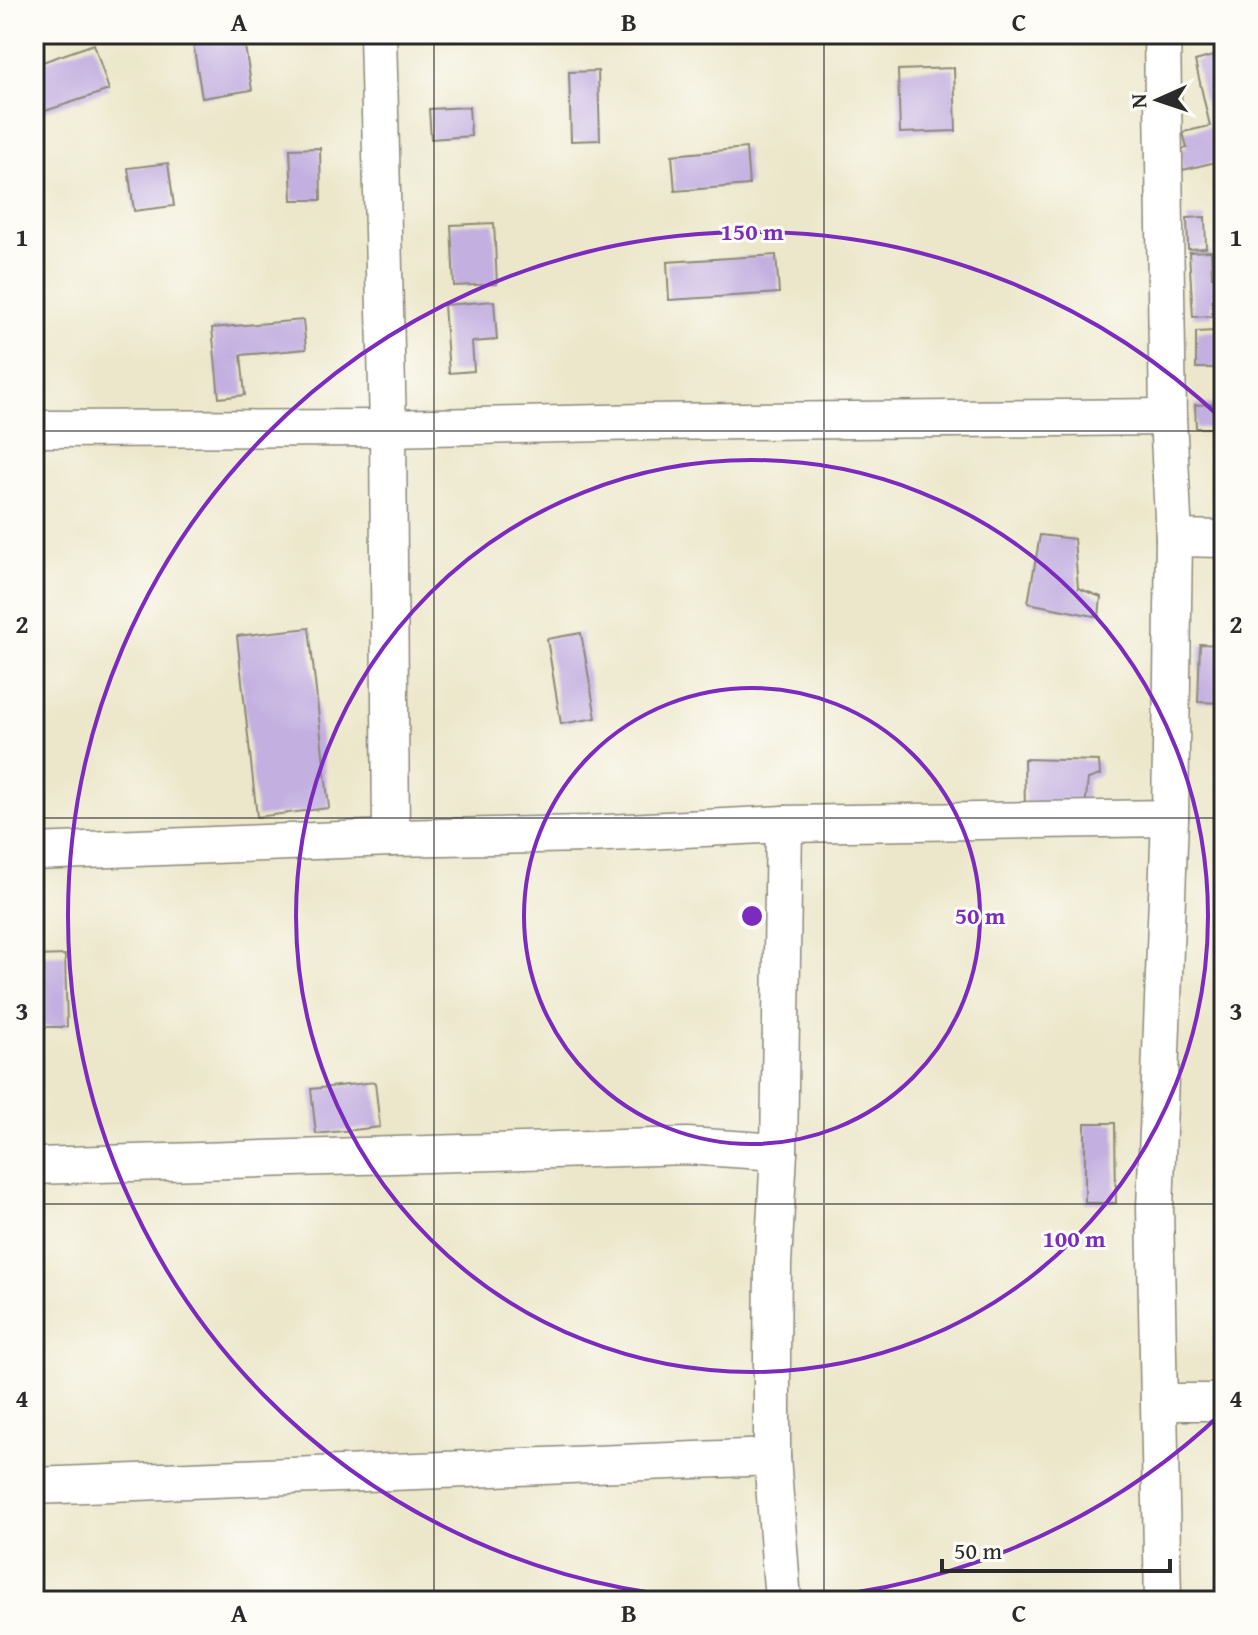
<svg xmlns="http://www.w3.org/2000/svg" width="1258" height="1635" font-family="'Gentium Book Plus',serif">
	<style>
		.building { fill: #c3afe0 }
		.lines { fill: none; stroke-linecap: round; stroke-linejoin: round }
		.minor-casing { stroke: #8c897a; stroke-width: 39 }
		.minor { stroke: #fff; stroke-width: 36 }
		.grid { fill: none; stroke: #2b2b2b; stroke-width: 2; stroke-opacity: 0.55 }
		.ring { fill: none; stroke: #7b2cbf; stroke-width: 4 }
		.centre { fill: #7b2cbf; stroke: #fdfcf7; stroke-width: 4 }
		.ring-label { font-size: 24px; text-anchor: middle; font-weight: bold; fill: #7b2cbf; stroke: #fdfcf7; stroke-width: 6; stroke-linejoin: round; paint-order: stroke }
		.neatline { fill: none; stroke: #2b2b2b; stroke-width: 3 }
		.grid-label { font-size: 26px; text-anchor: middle; font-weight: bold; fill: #2b2b2b }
	</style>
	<rect width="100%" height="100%" fill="#fdfcf7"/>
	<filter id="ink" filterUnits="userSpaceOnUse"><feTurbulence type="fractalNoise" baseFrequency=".0125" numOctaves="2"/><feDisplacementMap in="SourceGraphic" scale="16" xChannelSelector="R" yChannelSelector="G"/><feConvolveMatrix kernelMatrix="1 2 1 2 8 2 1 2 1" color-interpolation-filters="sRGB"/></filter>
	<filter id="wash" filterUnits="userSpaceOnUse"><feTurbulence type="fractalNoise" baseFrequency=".006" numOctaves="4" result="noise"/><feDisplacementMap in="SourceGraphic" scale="32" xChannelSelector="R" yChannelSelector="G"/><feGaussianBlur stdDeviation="1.8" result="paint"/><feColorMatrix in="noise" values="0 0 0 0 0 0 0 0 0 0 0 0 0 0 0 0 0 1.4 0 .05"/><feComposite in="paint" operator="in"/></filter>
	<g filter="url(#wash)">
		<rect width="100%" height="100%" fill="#ece7ca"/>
		<g id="blocks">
			<g class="building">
				<polygon points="207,34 243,34 252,90 202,98 192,37"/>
				<polygon points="94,44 109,90 39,113 34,96 34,65"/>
				<polygon points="1213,56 1224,102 1224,160 1183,170 1179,150 1187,148 1183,132 1210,126 1195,61"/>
				<polygon points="954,68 956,131 900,133 898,70"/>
				<polygon points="598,71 600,140 571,141 569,72"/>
				<polygon points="469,107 471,136 431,139 429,109"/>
				<polygon points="320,148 321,200 292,200 290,149"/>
				<polygon points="746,148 749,185 675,191 672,155"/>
				<polygon points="168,163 174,206 134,211 128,168"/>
				<polygon points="1205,217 1206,248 1188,249 1187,218"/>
				<polygon points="494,223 497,284 454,286 451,225"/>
				<polygon points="1211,251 1212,277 1224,277 1224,301 1212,301 1212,316 1193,317 1189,252"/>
				<polygon points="776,255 779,293 669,300 667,262"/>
				<polygon points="494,301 497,340 472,342 474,371 449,373 444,305"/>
				<polygon points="303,320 306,349 241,355 245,395 219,398 212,328"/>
				<polygon points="1216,331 1216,368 1196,368 1196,332"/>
				<polygon points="1214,404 1214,428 1196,428 1195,405"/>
				<polygon points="1222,430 1224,430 1224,452 1219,451"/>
				<polygon points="1040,535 1074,539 1078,588 1101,597 1099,617 1028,603"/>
				<polygon points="309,628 329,808 257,817 237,636"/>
				<polygon points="581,633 596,718 561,724 547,639"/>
				<polygon points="1200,644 1221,645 1219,679 1224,679 1224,703 1198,702"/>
				<polygon points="1024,759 1099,761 1100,775 1088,779 1085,808 1025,808"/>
				<polygon points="65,955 67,1027 34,1027 34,956"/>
				<polygon points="375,1082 380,1127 316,1134 311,1089"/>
				<polygon points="1085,1123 1115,1123 1116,1203 1085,1203"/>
				<polygon points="633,1594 635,1601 599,1601 599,1599"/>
			</g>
		</g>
	</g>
	<g filter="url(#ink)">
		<use href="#blocks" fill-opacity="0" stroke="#8c897a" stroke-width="2"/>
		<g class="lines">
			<defs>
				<g id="minor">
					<polyline points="378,34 388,428 391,838"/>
					<polyline points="1162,34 1168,417 1174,538 1170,818 1155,1208 1163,1601"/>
					<polyline points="34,429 388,428 645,422 1168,417"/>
					<polyline points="1174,538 1224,539"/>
					<polyline points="34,852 391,838 588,834 784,824 1170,818"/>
					<polyline points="34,1166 687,1146 779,1152"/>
					<polyline points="1159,1402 1224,1402"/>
					<polyline points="34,1486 772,1457"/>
					<polyline points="783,1601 772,1457 772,1356 773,1264 779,1152 784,824"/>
				</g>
			</defs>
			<use href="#minor" class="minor-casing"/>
			<use href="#minor" class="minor"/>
		</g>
	</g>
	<path class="grid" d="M434 34V1601M824 34V1601M34 431H1224M34 818H1224M34 1204H1224"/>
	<g class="ring">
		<circle cx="752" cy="916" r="228"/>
		<circle cx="752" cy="916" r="456"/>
		<path d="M1223 1412A684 684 0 1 1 1223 420"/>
	</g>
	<circle cx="752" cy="916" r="12" class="centre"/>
	<g class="ring-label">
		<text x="752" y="240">150 m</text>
		<text x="980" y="924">50 m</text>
		<text x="1074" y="1247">100 m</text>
	</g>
	<rect width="1258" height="1635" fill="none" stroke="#fdfcf7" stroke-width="88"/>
	<g transform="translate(1158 100) rotate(267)" stroke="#fdfcf7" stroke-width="6" paint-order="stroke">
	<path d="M0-6L14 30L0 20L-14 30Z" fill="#2b2b2b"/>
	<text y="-12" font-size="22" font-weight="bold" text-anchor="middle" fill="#2b2b2b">N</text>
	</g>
	<path d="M942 1559v12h228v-12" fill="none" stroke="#2b2b2b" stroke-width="4"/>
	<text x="954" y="1559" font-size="24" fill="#2b2b2b" stroke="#fdfcf7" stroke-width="6" paint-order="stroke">50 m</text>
	<rect x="44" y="44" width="1170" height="1547" class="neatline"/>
	<g class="grid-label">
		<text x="239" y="31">A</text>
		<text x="629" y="31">B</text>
		<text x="1019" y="31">C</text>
		<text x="22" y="246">1</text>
		<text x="1236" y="246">1</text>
		<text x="22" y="633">2</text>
		<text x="1236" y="633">2</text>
		<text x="22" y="1020">3</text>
		<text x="1236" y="1020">3</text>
		<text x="22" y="1407">4</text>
		<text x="1236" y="1407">4</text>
		<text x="239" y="1622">A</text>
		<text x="629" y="1622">B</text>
		<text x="1019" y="1622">C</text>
	</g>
</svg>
